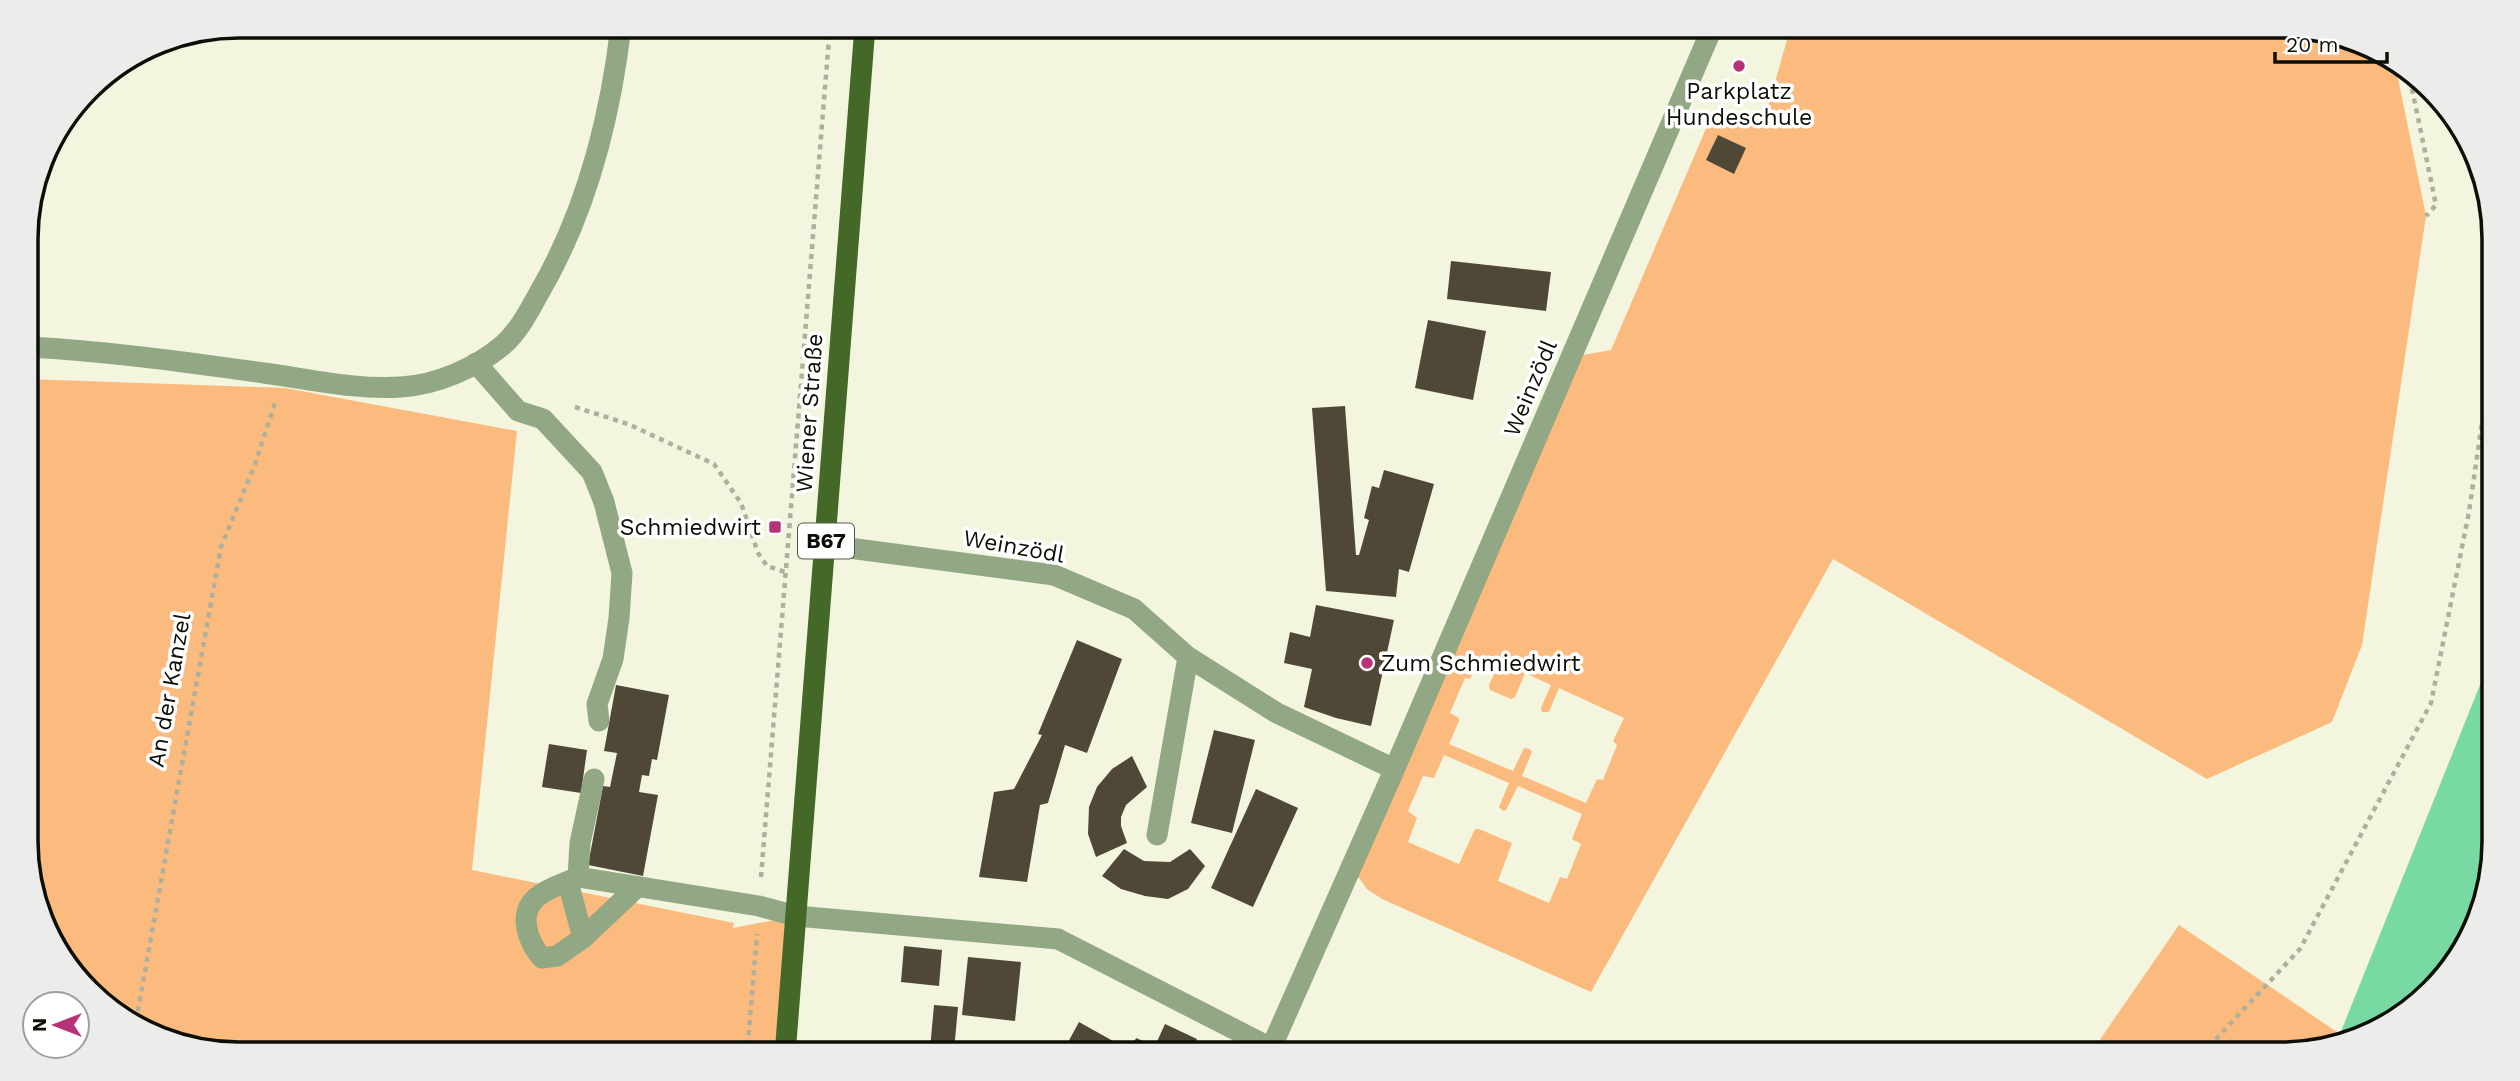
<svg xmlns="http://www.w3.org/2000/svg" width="2520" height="1081" font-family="'Work Sans',sans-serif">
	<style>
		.green { fill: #fcbb7e; fill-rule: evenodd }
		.water { fill: #78d9a3 }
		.building { fill: #504836 }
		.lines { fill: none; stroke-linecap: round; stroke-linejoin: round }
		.path { stroke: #aeaf9d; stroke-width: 4.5; stroke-dasharray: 5 5; stroke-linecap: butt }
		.service { stroke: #92a885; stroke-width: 21 }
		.minor { stroke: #92a885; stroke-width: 21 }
		.primary { stroke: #436828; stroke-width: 21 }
		.poi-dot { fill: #b73277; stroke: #fff; stroke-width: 2.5 }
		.labels { text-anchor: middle; stroke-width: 7; stroke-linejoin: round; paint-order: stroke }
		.shield { fill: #fff; stroke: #565651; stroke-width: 2 }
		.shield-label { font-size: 21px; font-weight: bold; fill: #0d0e06 }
		.poi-label { font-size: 23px; fill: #0d0e06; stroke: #fff }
		.street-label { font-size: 23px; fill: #0d0e06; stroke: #fff }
		.rim { fill: none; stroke: #0d0e06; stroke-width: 3.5 }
	</style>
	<rect width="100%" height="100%" fill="#f3f5de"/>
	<g class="green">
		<path d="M1791 26H2281L2362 42 2396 68 2426 216 2362 645 2332 722 2207 779 1833 559 1591 992 1382 899 1367 889 1351 867 1572 357 1611 350 1714 110 1765 117ZM1482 655 1499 663 1489 685 1490 690 1511 699 1515 697 1525 673 1551 685 1541 708 1542 712H1549L1559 688 1624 718 1613 741 1617 745 1603 780 1597 779 1586 803 1522 776 1532 752 1530 749 1524 748 1513 771 1449 744 1459 721V718L1450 713 1465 678 1470 679ZM1444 755 1509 783 1499 807 1503 811 1506 810 1518 786 1582 814 1572 839 1581 844 1567 879 1560 877 1549 903 1498 881 1512 843 1479 829H1475L1459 864 1408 842 1417 818 1408 811 1423 776 1434 778Z"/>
		<polygon points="27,379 285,388 517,431 472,870 734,923 733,928 796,916 785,1055 239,1055 158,1039 71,972 28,870"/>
		<polygon points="2179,925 2340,1034 2334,1041 2294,1054 2090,1054"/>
	</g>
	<polygon class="water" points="2493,635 2494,842 2478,923 2449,972 2399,1019 2334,1041 2340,1034 2490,660"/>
	<g class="building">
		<polygon points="1718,135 1746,148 1734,174 1706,160"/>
		<polygon points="1451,261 1551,272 1546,311 1447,299"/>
		<polygon points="1428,320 1486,331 1473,400 1415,388"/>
		<polygon points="1345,406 1356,555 1359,555 1369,520 1364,518 1372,486 1379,488 1384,470 1434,484 1409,572 1399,569 1396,597 1326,591 1312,408"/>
		<polygon points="1316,605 1394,620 1371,726 1336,718 1304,707 1312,669 1284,663 1290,632 1310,637"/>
		<polygon points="1077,640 1122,659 1087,753 1065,745 1048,803 1040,805 1027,882 979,877 994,792 1014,789 1042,735 1038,734"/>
		<polygon points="616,685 669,695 657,760 652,759 649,776 642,775 639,792 658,795 643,876 588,865 603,786 610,787 617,753 604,751"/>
		<polygon points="1214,730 1255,740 1232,833 1191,823"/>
		<polygon points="549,744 587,750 581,793 542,787"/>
		<polygon points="1132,756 1147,787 1126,805 1121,817 1121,826 1127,843 1096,857 1088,834 1089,807 1097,787 1112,769"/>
		<polygon points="1256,789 1298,808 1253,907 1211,888"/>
		<polygon points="1124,849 1144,861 1170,862 1190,849 1205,866 1188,889 1168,899 1145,896 1121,889 1102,876"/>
		<polygon points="904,946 942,950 939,986 901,982"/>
		<polygon points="968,957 1021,962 1015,1021 962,1015"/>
		<polygon points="934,1005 958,1007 954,1051 930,1049"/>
		<polygon points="1079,1022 1122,1046 1117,1055 1061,1055"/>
		<polygon points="1165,1024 1197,1039 1190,1055 1128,1055 1136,1038 1155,1046"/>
	</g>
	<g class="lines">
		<g class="path">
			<polyline points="2410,79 2436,205 2426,216"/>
			<polyline points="575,407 628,424 714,464 741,503 758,553 767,566 785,572"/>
			<polyline points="761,877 830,26"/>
			<polyline points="136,1021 221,547 255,464 275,403"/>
			<polyline points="2202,1054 2300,949 2431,703 2469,512 2492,354"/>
			<polyline points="747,1055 757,934"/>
		</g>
		<g class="service">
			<polyline points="476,363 518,411 543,419 592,472 604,502 622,573 619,618 613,659 597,704 599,721"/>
			<polyline points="826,545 1054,575 1134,609 1188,657 1277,713 1394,769"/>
			<polyline points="594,779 580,843 578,877 759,906 796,916 1058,939 1271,1048"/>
			<polyline points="1157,835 1188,657"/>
			<path d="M578 877C565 883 547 888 537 897 517 914 528 942 542 958L557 956 583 938 637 887"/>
			<polyline points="568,882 583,938"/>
		</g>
		<g class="minor">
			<path d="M27 347C107 351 185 362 264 373 310 379 355 390 401 387 436 385 476 368 503 345 519 331 529 311 539 293 587 211 610 120 621 26"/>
			<polyline points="1268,1055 1392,775 1713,26"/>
		</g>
		<polyline class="primary" points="785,1055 865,26"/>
	</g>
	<g class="poi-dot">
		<circle cx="1739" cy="66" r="7"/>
		<rect x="768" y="520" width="14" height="14" rx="3.5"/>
		<circle cx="1367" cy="663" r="7"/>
	</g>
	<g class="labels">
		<rect class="shield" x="798" y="523.5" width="56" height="35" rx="5"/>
		<g class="shield-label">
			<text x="826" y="548">B67</text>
		</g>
		<g class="poi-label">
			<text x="1739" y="99">Parkplatz<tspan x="1739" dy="26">Hundeschule</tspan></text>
			<text x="761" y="535" text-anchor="end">Schmiedwirt</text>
			<text x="1381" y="671" text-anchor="start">Zum Schmiedwirt</text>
		</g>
		<g class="street-label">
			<text transform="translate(1530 388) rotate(-67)" y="8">Weinzödl</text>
			<text transform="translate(809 413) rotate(-86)" y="8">Wiener Straße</text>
			<text transform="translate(1014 546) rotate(10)" y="8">Weinzödl</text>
			<text transform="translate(169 690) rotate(-80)" y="8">An der Kanzel</text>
		</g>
	</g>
	<path d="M0 0H2520V1081H0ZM239 38H2281A201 201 0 0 1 2482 239V841A201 201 0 0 1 2281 1042H239A201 201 0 0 1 38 841V239A201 201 0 0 1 239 38Z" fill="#ececeb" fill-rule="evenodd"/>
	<path class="rim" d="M239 38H2281A201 201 0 0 1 2482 239V841A201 201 0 0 1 2281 1042H239A201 201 0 0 1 38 841V239A201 201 0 0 1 239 38Z"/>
	<g transform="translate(56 1025) rotate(270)"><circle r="33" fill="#ffffff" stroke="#9e9f9b" stroke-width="2"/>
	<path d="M0-5L12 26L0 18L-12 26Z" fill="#b73277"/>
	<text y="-10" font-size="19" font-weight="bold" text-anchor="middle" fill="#0d0e06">N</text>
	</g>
	<path d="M2275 52v10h112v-10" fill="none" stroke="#0d0e06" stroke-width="3.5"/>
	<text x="2286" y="52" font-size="21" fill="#0d0e06" stroke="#ffffff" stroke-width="5" paint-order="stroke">20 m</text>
</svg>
